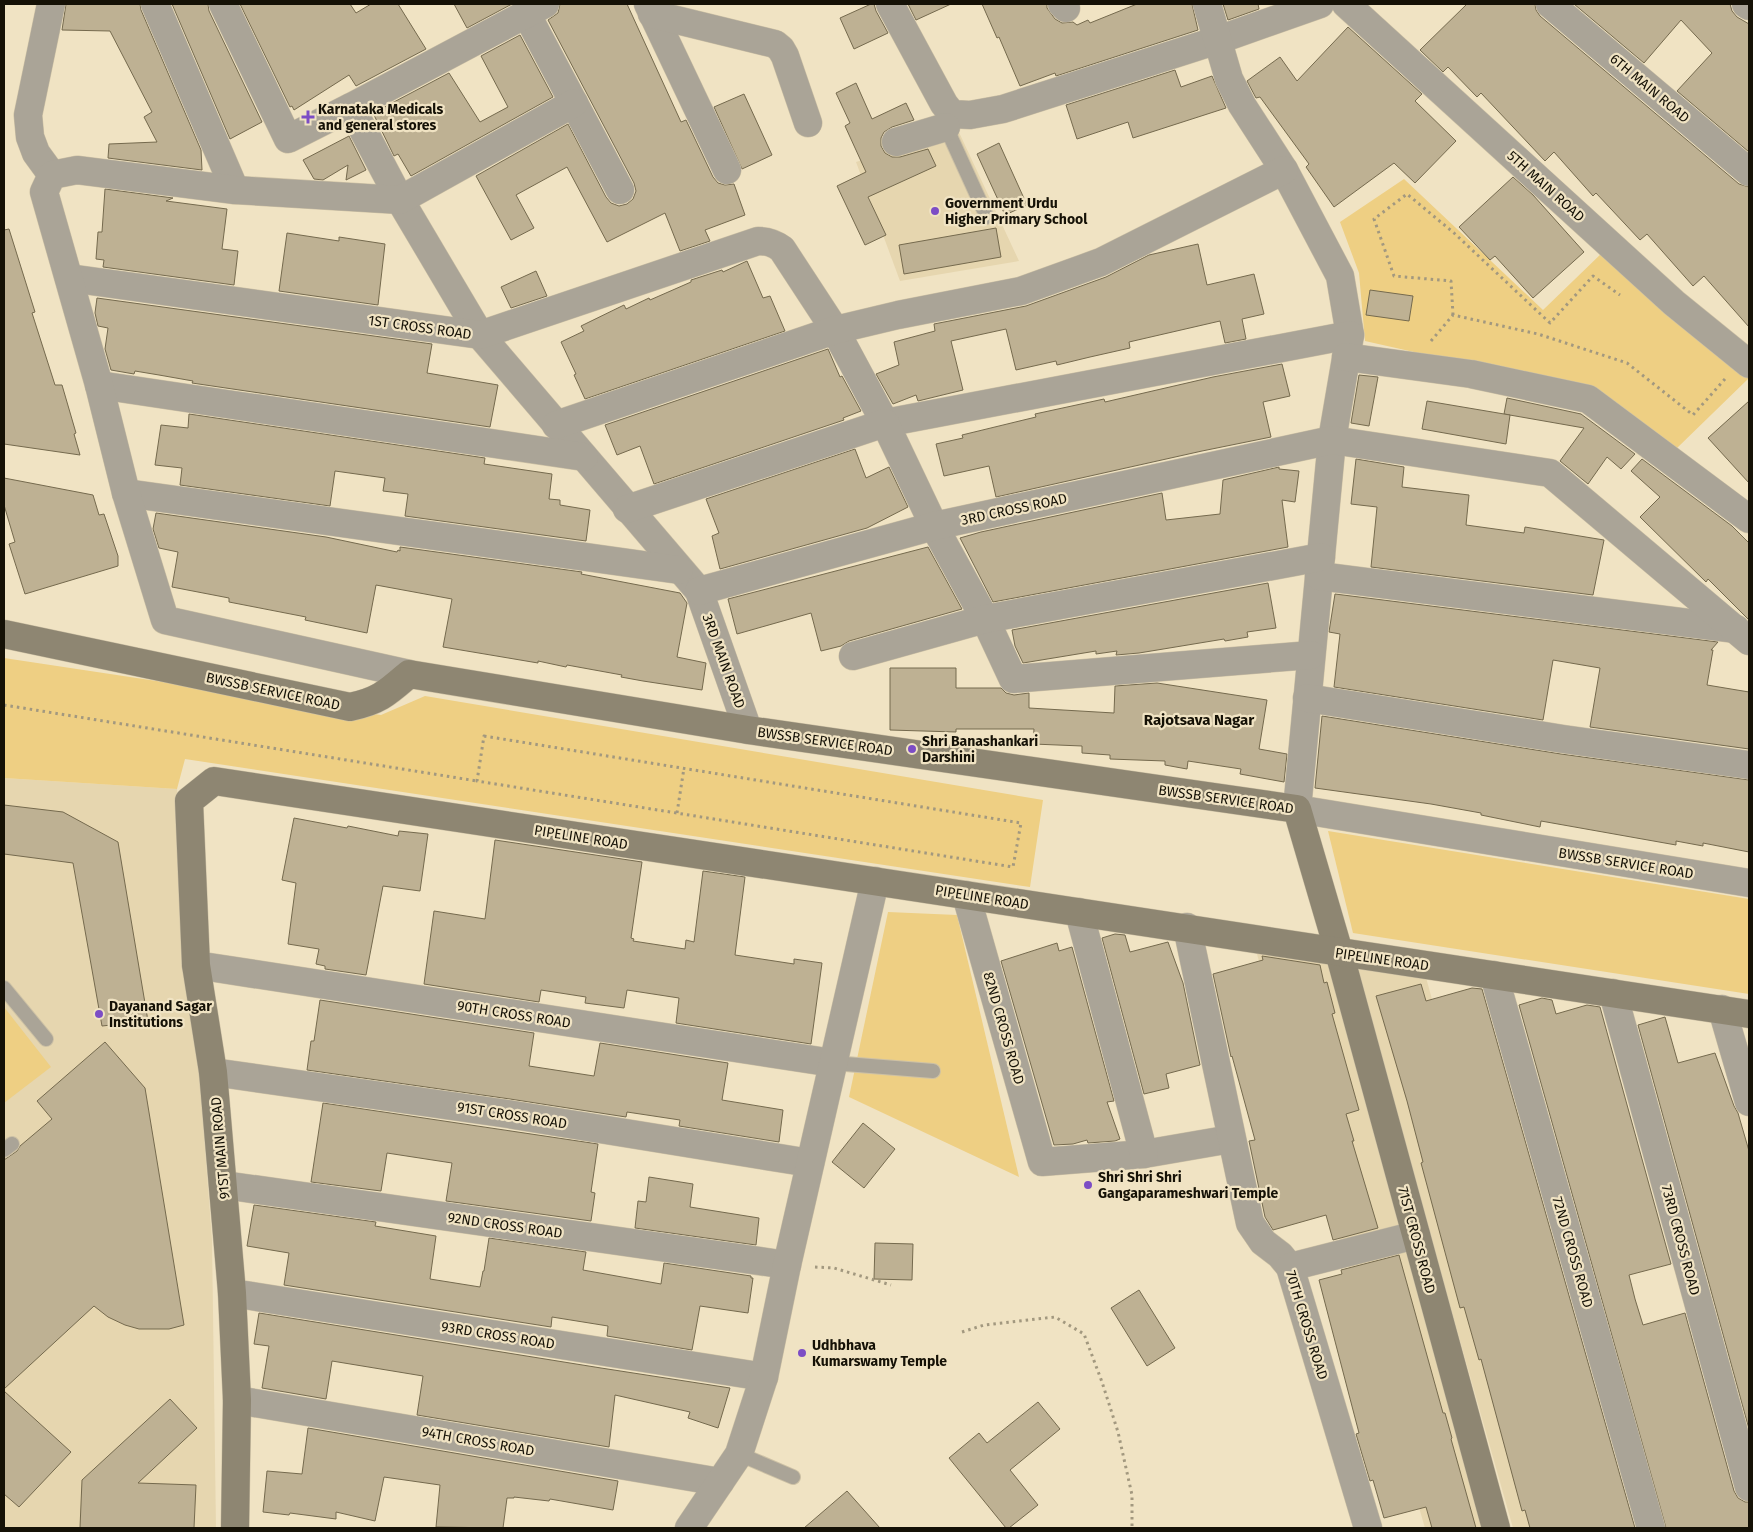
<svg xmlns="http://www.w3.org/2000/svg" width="1753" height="1532" font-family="'Fira Sans',sans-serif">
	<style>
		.built { fill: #e6d6af }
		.green { fill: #eecf83 }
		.building { fill: #beb193; stroke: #756a4e }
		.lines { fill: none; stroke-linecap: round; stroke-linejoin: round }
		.lane-casing { stroke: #cdc1a5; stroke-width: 16 }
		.street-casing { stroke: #cdc1a5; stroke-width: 29 }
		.secondary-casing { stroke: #cdc1a5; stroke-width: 29 }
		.path { stroke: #a2987f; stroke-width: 3; stroke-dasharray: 2.5 4; stroke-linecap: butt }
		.lane { stroke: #aaa497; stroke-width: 14 }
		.street { stroke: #aaa497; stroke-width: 28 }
		.secondary { stroke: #8e8672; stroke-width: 28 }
		.poi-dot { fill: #7c4dc5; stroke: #f0e3c3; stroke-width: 2 }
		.labels { text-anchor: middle; stroke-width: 4.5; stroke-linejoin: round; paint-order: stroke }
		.street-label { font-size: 14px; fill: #151106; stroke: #f0e3c3 }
		.poi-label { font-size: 14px; font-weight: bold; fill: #151106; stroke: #f0e3c3; text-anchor: start }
		.neighbourhood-label { font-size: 15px; font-weight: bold; fill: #151106; stroke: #f0e3c3 }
	</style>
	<rect width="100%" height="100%" fill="#f0e3c3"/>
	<g class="built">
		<polygon points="957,128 1019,261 900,281 856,162"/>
		<polygon points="4,778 177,789 212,1239 216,1528 4,1528"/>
		<polygon points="1254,944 1329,960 1487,1528 1425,1528"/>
		<polygon points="1354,966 1425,974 1579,1528 1513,1528"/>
	</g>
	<g class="green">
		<polygon points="1404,179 1543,310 1604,251 1749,375 1749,378 1676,449 1592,392 1365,341 1359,273 1340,222"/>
		<polygon points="4,658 381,715 425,696 1043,800 1030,887 185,759 177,789 4,778"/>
		<polygon points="1328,831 1749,899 1749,994 1353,933"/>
		<polygon points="888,912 957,915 1019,1177 849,1097"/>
		<polygon points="4,1007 51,1067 4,1103"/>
	</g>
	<g class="building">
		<polygon points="66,4 140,4 141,10 201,150 202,170 108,158 109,144 157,142 144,117 152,112 110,31 62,30"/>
		<polygon points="172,4 208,4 209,11 262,122 230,139"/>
		<polygon points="240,4 350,4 356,13 371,4 398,4 426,49 356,86 349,75 294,110 292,106 290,107"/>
		<polygon points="454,4 512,4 467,28"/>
		<polygon points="560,4 627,4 681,122 686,120 713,177 718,183 725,185 734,184 745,215 705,230 710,241 680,251 665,213 607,242 567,167 516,195 534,228 511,240 476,176 568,124 606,197 611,203 619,206 627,204 633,199 636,191 634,183 548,20 558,13"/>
		<polygon points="871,4 874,4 876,11 888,33 854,49 840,18"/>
		<polygon points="908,4 951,4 916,20"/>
		<polygon points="982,4 1047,4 1047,8 1055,19 1062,23 1073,22 1077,25 1088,20 1090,23 1137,4 1192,4 1198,30 1056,76 1055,73 1020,86 999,37 997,38"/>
		<polygon points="1223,4 1258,4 1259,9 1228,20"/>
		<polygon points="1467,4 1535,4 1536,10 1540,16 1739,184 1749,187 1749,327 1704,276 1693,286 1647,234 1640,240 1596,193 1593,196 1554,152 1545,161 1481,93 1477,97 1448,67 1443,72 1420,50"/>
		<polygon points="1574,4 1730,4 1732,11 1737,17 1749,24 1749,152 1677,91 1712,53 1681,20 1644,63"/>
		<polygon points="1348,27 1422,94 1415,101 1456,141 1415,183 1394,163 1334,207 1306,167 1309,164 1260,97 1256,98 1247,81 1280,57 1297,81"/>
		<polygon points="520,35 553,97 411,176 398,154 394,156 373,113 449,73 480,122 508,107 481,56"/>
		<polygon points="1175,70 1181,87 1212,76 1226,108 1133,138 1128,122 1077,139 1066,105"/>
		<polygon points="856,83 872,119 906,103 914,120 892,127 884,132 881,138 881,146 885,153 892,157 900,157 928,149 936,166 868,197 886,235 865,245 837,186 866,172 845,126 850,123 836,93"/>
		<polygon points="744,94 772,155 742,169 714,107"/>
		<polygon points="349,136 366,170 346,180 348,165 323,180 314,179 303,160"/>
		<polygon points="999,143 1027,205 1005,215 977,154"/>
		<polygon points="1513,177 1533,195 1584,252 1533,298 1495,256 1490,260 1459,227"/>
		<polygon points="105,189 173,198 166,201 227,209 222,249 238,251 234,285 103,267 104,260 96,259 98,232 102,232"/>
		<polygon points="996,228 1001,257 904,274 899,245"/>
		<polygon points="9,229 35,312 32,313 55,385 62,385 76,433 74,434 80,455 4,444 4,230"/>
		<polygon points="287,233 339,241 339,237 385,244 378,305 279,291"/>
		<polygon points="1198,244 1207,285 1254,274 1264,314 1242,319 1246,339 1225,343 1220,321 1129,342 1130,348 1090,357 1057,365 1056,361 1016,370 1006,329 951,341 963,390 918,401 916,395 893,404 876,374 899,365 894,342 935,331 934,324 1026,306 1106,277 1149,255"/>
		<polygon points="747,261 763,298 770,296 785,331 585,399 574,375 576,374 561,342 584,331 581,326 624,305 626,309 649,298 650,300 691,282 691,280 722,270 723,272"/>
		<polygon points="536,271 547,296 511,308 501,287"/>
		<polygon points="1370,290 1413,296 1409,321 1366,315"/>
		<polygon points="97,298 432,344 427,373 498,385 490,427 192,383 193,381 159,375 135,371 134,374 111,370 105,349 108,328 98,326 95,313"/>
		<polygon points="828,349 840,377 842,376 861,411 843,418 844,420 654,484 640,446 617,455 605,425"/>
		<polygon points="1282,364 1290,396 1263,402 1271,437 1202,451 996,497 989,466 944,476 936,444 963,438 962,435 1036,417 1035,414 1104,399 1105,402 1213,377"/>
		<polygon points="1359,375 1378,377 1369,426 1351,423"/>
		<polygon points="1507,398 1581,414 1635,454 1621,469 1607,457 1588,484 1560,461 1584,428 1504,414"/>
		<polygon points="1427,401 1510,415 1506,444 1422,429"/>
		<polygon points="1749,401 1749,483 1708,438"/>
		<polygon points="189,414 485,458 484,464 552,474 549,499 560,500 560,505 590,510 586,541 405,516 408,494 383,491 385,478 335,471 330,506 180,485 182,468 155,465 161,425 188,428"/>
		<polygon points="855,449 866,478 889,467 908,507 867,528 720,569 712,536 719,533 706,499"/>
		<polygon points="1356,459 1404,467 1402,487 1469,495 1466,525 1524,533 1525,527 1604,540 1593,595 1371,567 1377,507 1351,504"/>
		<polygon points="1642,459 1732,526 1749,543 1749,620 1708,579 1706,582 1640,517 1660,497 1631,471"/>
		<polygon points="1279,467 1279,469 1299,471 1295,502 1282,500 1288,547 993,602 960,538 981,532 1162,493 1166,520 1220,514 1223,480"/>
		<polygon points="4,478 93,495 99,515 104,514 118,556 118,566 25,594 9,544 15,542 4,505"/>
		<polygon points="156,513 326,537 397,552 398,550 400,551 400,547 582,572 581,574 680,593 687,603 677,657 706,663 702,690 643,681 621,677 622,675 567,665 566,667 538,661 538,663 443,647 452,599 376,585 367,633 305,620 306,617 229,602 229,598 172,587 178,552 159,548 153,529"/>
		<polygon points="928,547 962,609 849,641 841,646 821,651 811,613 737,634 728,599"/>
		<polygon points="1268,583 1276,628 1247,632 1248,637 1225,641 1224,639 1139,653 1116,655 1117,651 1096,654 1096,651 1023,663 1015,646 1012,630"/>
		<polygon points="1335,594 1718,642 1711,650 1713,650 1707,685 1749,692 1749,749 1590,727 1600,668 1553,660 1543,720 1334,687 1340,634 1329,632"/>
		<polygon points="890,668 956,668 956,688 1001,688 1006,693 1014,695 1029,693 1029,708 1114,713 1115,686 1157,683 1267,700 1259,749 1287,754 1284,782 1240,774 1241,769 1188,761 1187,769 1165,765 1165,761 1110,759 1110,755 1082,753 1082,746 1033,744 1034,729 956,729 956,732 890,730"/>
		<polygon points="1322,716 1561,754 1749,780 1749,852 1703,843 1703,846 1676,841 1676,845 1541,821 1540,827 1481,815 1481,813 1431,804 1315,788"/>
		<polygon points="4,805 63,812 118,842 148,1021 102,1026 73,863 4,854"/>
		<polygon points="294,818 347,828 348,826 398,836 399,831 428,834 420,891 383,886 366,975 325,969 325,966 316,964 319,949 288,944 296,883 282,880"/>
		<polygon points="495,840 642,862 631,938 634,939 633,941 685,949 686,940 694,942 703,871 745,877 735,955 794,964 794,959 822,963 811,1044 676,1023 679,998 627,990 624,1008 585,1003 586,997 541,990 539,1002 424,984 434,911 485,919"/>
		<polygon points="1115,934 1125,935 1130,952 1168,942 1183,983 1200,1065 1166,1074 1169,1088 1144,1094 1102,938"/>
		<polygon points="1057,943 1059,951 1072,947 1114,1101 1107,1102 1120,1139 1115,1141 1088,1143 1087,1140 1073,1144 1054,1145 1001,961"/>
		<polygon points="1262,956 1320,965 1324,983 1327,982 1335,1013 1332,1014 1359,1110 1346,1114 1354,1141 1352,1141 1378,1228 1333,1240 1326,1215 1273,1230 1265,1217 1249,1141 1255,1140 1232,1056 1231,1057 1213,974 1263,960"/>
		<polygon points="1421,984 1426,1001 1472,988 1482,989 1635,1528 1530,1528 1525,1510 1522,1511 1481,1359 1479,1360 1464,1307 1460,1308 1421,1163 1423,1162 1407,1101 1376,996"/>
		<polygon points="1542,998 1552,1000 1556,1014 1587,1005 1600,1007 1671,1264 1629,1275 1635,1299 1643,1325 1685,1313 1734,1491 1738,1498 1745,1502 1749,1502 1749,1528 1666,1528 1519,1005"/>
		<polygon points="320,1000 534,1033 529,1066 594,1076 600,1043 728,1063 722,1100 783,1110 779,1142 679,1126 680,1120 627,1112 626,1117 510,1099 307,1070 311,1041 314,1041"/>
		<polygon points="1665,1017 1678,1063 1715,1053 1734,1106 1738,1113 1749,1151 1749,1429 1638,1025"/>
		<polygon points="105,1042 145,1088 184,1325 169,1329 139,1329 125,1325 108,1317 94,1306 4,1389 4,1160 17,1151 20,1146 52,1119 37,1101"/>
		<polygon points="323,1103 598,1144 591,1192 595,1193 591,1221 446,1201 452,1163 387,1153 381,1191 311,1182"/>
		<polygon points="863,1123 895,1149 864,1188 832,1162"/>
		<polygon points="649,1177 693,1184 690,1207 759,1218 756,1245 635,1228 638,1201 646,1202"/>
		<polygon points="254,1205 376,1222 375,1226 436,1236 430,1279 480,1287 483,1271 484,1271 489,1238 586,1252 583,1270 661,1284 664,1263 751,1276 751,1278 753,1278 748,1313 700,1306 692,1350 607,1336 608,1326 552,1317 551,1327 284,1285 289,1253 247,1246"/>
		<polygon points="875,1243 913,1244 912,1280 874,1279"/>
		<polygon points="1399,1255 1443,1413 1445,1413 1452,1438 1451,1439 1476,1528 1432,1528 1426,1507 1384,1518 1373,1480 1370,1481 1356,1434 1359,1433 1319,1280 1342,1274 1341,1270"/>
		<polygon points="1139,1290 1175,1348 1147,1366 1111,1308"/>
		<polygon points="259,1313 601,1368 730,1388 718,1428 688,1418 690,1412 615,1395 609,1447 417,1415 423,1376 332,1361 326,1399 262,1388 269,1346 254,1344"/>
		<polygon points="4,1391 71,1452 19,1507 4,1494"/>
		<polygon points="170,1399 197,1428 138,1483 196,1485 194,1528 80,1528 82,1480"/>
		<polygon points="1038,1402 1060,1429 1010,1470 1038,1505 1009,1528 1006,1528 949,1458 979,1433 987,1443"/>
		<polygon points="308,1428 618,1481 613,1510 550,1499 549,1501 514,1497 514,1498 507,1498 503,1528 436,1527 440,1485 384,1477 375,1521 336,1512 336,1519 290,1513 289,1515 263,1512 267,1471 302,1474"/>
		<polygon points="847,1491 880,1528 804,1528"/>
	</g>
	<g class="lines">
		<defs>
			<g id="lane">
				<polyline points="948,122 946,127 987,217"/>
				<polyline points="4,988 46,1039"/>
				<polyline points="833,1063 933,1071"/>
				<polyline points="4,1150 12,1144"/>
				<polyline points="739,1454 793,1477"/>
			</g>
			<g id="street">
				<polyline points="51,4 28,115 30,137 36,153 52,175"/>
				<polyline points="155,4 235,190"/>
				<polyline points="223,4 288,139 351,107 400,200 480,335 699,591 748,730"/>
				<polyline points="648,4 727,170"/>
				<polyline points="890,4 944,104 952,114 970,115 1003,109 1218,40 1320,4"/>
				<polyline points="1062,4 1066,8"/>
				<polyline points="1207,4 1229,79 1242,105 1284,170 1340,276 1350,335 1332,440 1297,809 1749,883"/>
				<polyline points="1346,4 1674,303 1749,364"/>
				<polyline points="1550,4 1749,172"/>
				<polyline points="1746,4 1749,6"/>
				<polyline points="526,13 620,190"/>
				<polyline points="652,14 775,44 781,49 785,56 808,123"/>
				<polyline points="351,107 545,4"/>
				<polyline points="896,142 946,127"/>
				<path d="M69 278 480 335 758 241C768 241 774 243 782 249L835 330 885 423 1350 335"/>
				<polyline points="1346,357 1471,374 1588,399 1749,519"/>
				<polyline points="99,385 584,457"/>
				<polyline points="556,425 835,330 898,315 1021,291 1101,262 1284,170"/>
				<polyline points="126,493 679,570"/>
				<polyline points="627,509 885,423 934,526 985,619 1013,679 1311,655"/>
				<polyline points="1319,576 1736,629"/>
				<polyline points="699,591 934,526 1332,440 1550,473 1749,641"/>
				<polyline points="853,656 985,619 1321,557"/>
				<polyline points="409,674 165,620 126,493 99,385 44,192 52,175 77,170 235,190 400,200 574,103"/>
				<polyline points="1307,698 1563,739 1749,765"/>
				<polyline points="966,895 1042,1162 1144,1154 1231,1139"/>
				<polyline points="1079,912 1144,1154"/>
				<polyline points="1187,927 1250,1223 1263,1242 1280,1255 1290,1267 1368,1528"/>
				<polyline points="196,965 833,1063"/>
				<polyline points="1494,975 1651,1528"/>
				<polyline points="1613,993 1749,1487"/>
				<polyline points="1722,1009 1749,1102"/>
				<polyline points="213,1072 508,1114 810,1163"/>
				<polyline points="224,1185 787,1265"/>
				<polyline points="1290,1267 1416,1235"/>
				<polyline points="232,1293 764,1377"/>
				<polyline points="237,1400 720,1482"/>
				<polyline points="689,1528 739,1454 764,1377 787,1265 875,881"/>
			</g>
			<g id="secondary">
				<path d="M4 634 350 707C379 701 387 693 409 674L748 730 1297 809 1339 952 1496 1528"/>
				<polyline points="235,1528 237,1400 232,1293 213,1072 196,965 189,801 214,781 1749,1014"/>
			</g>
		</defs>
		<use href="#lane" class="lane-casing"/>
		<use href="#street" class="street-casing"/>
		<use href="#secondary" class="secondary-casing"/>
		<g class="path">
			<polyline points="1453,315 1451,281 1394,276 1374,219 1407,194 1454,233 1550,323 1593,276 1620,295"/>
			<polyline points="1431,341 1453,315 1538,334 1627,363 1693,415 1725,379"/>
			<polyline points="4,705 477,781"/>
			<polygon points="484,736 1021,823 1013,867 477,781"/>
			<polyline points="677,813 684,768"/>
			<polyline points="815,1267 834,1268 891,1285"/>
			<polyline points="962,1332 984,1325 1055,1317 1084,1334 1102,1382 1118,1432 1132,1495 1132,1528"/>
		</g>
		<use href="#lane" class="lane"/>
		<use href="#street" class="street"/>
		<use href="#secondary" class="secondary"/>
	</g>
	<g class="poi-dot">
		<path d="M305.5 109.5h5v5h5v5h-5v5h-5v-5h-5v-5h5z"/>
		<circle cx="935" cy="211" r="5"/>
		<circle cx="912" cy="749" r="5"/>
		<circle cx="99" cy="1014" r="5"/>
		<circle cx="1088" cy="1185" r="5"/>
		<circle cx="802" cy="1353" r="5"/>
	</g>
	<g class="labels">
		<g class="street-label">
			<text transform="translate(1650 88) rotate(40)" y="5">6TH MAIN ROAD</text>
			<text transform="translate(1546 186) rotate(42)" y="5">5TH MAIN ROAD</text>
			<text transform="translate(420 327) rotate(8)" y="5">1ST CROSS ROAD</text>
			<text transform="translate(1014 509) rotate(-12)" y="5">3RD CROSS ROAD</text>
			<text transform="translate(724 661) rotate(70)" y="5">3RD MAIN ROAD</text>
			<text transform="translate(273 691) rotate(12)" y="5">BWSSB SERVICE ROAD</text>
			<text transform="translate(825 741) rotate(8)" y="5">BWSSB SERVICE ROAD</text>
			<text transform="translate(1226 799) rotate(8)" y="5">BWSSB SERVICE ROAD</text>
			<text transform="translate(581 837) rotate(9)" y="5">PIPELINE ROAD</text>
			<text transform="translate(1626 863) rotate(9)" y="5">BWSSB SERVICE ROAD</text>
			<text transform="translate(982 897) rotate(9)" y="5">PIPELINE ROAD</text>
			<text transform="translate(1382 959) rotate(8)" y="5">PIPELINE ROAD</text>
			<text transform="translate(514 1014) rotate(9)" y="5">90TH CROSS ROAD</text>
			<text transform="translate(1004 1028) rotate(74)" y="5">82ND CROSS ROAD</text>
			<text transform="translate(512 1115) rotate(9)" y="5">91ST CROSS ROAD</text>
			<text transform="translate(220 1148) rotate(-95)" y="5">91ST MAIN ROAD</text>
			<text transform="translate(505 1225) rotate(8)" y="5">92ND CROSS ROAD</text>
			<text transform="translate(1417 1240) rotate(75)" y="5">71ST CROSS ROAD</text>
			<text transform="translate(1681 1240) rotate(75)" y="5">73RD CROSS ROAD</text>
			<text transform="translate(1573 1252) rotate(74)" y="5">72ND CROSS ROAD</text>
			<text transform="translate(1307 1325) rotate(73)" y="5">70TH CROSS ROAD</text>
			<text transform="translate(498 1335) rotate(9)" y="5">93RD CROSS ROAD</text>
			<text transform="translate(478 1441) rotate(10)" y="5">94TH CROSS ROAD</text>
		</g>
		<g class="poi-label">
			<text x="318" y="114">Karnataka Medicals<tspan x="318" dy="16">and general stores</tspan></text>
			<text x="945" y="208">Government Urdu<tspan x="945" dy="16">Higher Primary School</tspan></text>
			<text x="922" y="746">Shri Banashankari<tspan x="922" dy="16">Darshini</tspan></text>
			<text x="109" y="1011">Dayanand Sagar<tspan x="109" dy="16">Institutions</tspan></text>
			<text x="1098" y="1182">Shri Shri Shri<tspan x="1098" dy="16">Gangaparameshwari Temple</tspan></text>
			<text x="812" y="1350">Udhbhava<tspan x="812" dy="16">Kumarswamy Temple</tspan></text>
		</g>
		<g class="neighbourhood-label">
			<text x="1199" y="725">Rajotsava Nagar</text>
		</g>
	</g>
	<rect width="1753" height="1532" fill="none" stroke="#151106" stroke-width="10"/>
</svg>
